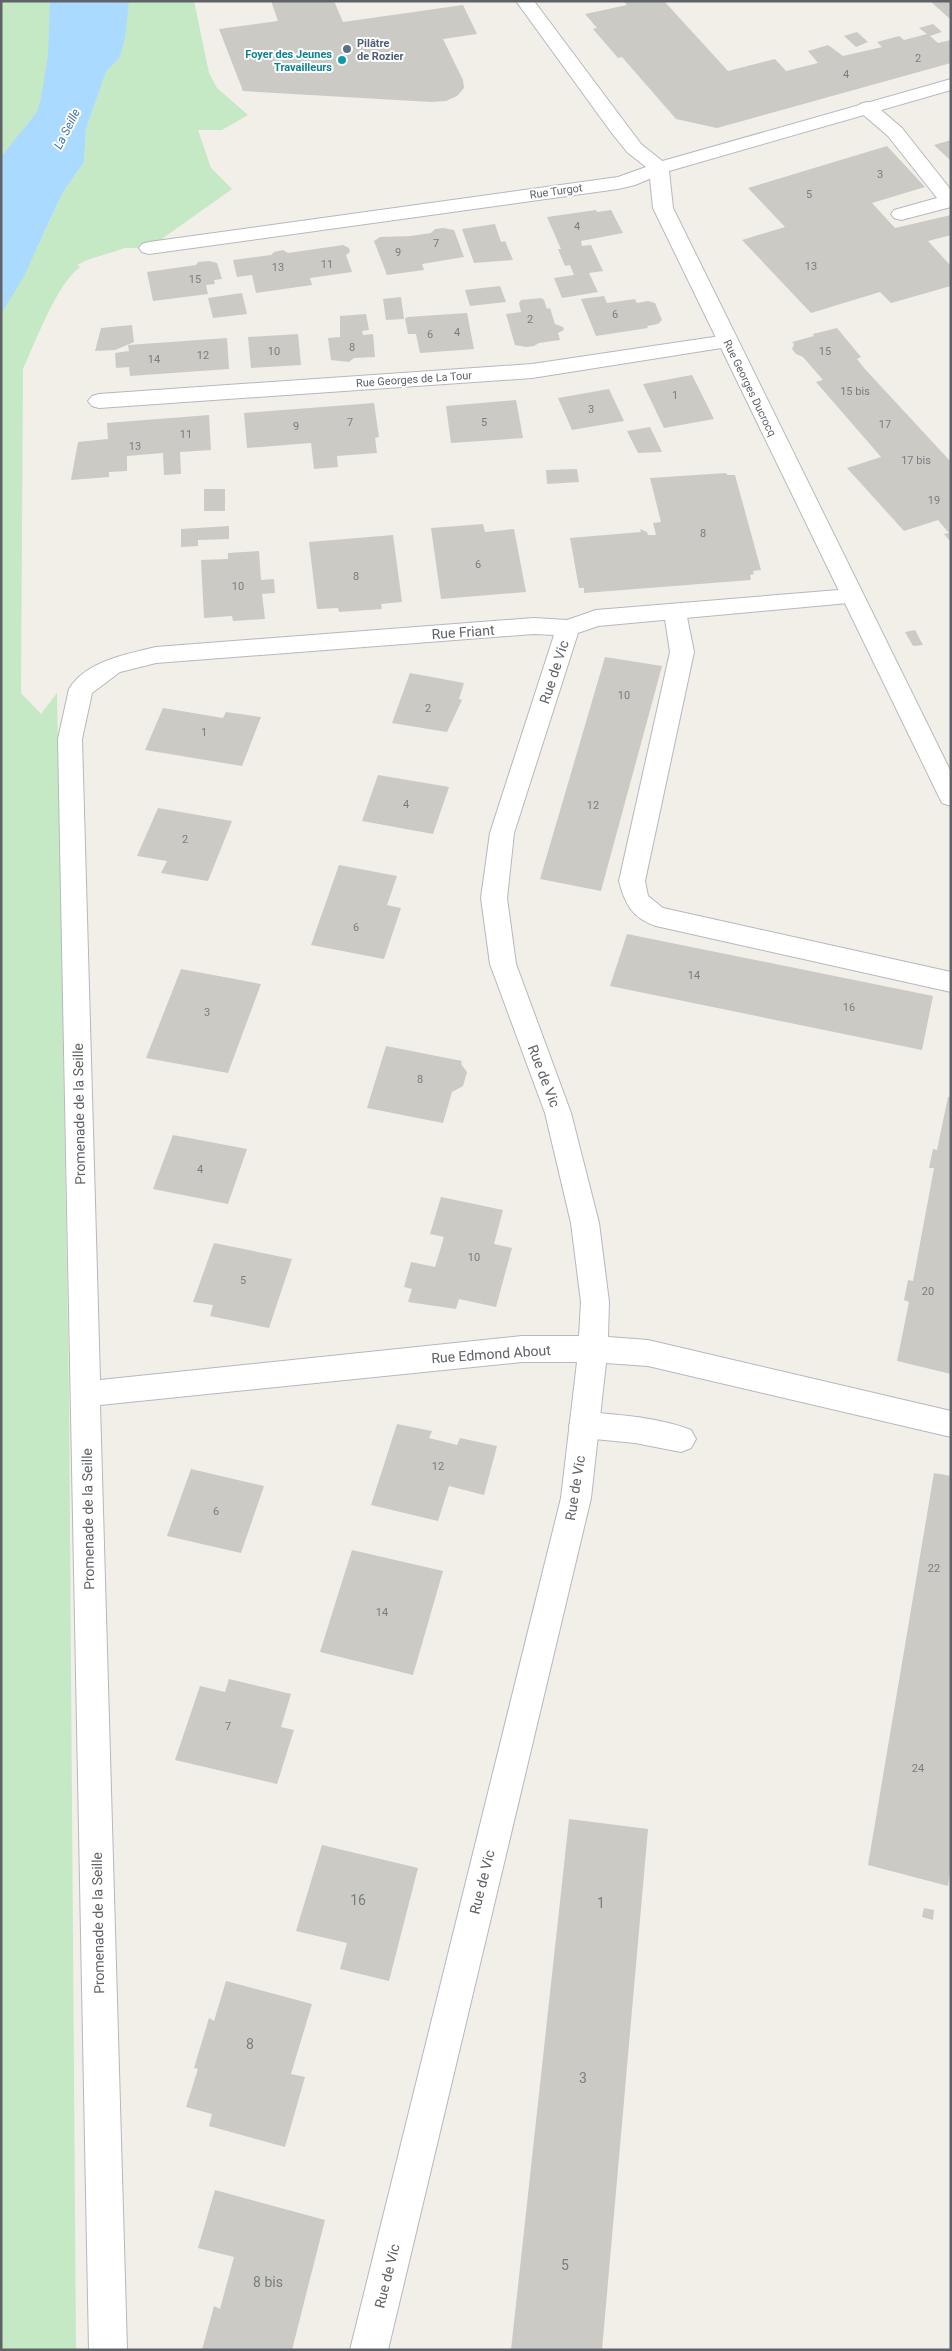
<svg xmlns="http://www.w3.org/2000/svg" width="952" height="2351" font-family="Roboto,sans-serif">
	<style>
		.green { fill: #c5e8c5 }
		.water { fill: #aadaff }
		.building { fill: #cccac5 }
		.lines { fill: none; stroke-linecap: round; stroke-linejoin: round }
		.lane-casing { stroke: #b5b8bc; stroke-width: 2 }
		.street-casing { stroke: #b5b8bc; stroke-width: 2 }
		.secondary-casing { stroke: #b6babf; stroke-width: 2 }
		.lane { fill: #fff; fill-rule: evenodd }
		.street { fill: #fff; fill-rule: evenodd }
		.secondary { fill: #fff; fill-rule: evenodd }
		.service-dot { fill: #5c6f8a; stroke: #fff; stroke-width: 2 }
		.culture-dot { fill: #0f9aa8; stroke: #fff; stroke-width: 2 }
		.labels { text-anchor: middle; stroke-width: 4; stroke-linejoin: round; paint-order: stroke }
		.far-service-label { font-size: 11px; font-weight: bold; fill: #4e5e75; stroke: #fff; text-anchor: start }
		.far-culture-label { font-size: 11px; font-weight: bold; fill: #0d838f; stroke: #fff; text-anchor: end }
		.number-label { font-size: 11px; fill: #7a7d7f }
		.far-street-label { font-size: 11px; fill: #5f6368; stroke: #fff }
		.far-water-label { font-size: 12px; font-style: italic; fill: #4174aa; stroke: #fff }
		.street-label { font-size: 14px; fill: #5f6368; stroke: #fff }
		.near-number-label { font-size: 14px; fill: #7a7d7f }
	</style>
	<rect width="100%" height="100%" fill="#f1efe8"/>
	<path class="green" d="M1 1H90L36 113 24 128 37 248 63 192 84 162 86 129 106 72 120 57 129 1H194L209 73 217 88 248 115 222 130H198L211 168 232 189 149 248H125L87 260 77 265 80 267C57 283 35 343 23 369L21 693 41 714 57 693 69 1396 76 2350H1Z"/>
	<polygon class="water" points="50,1 129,1 125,37 120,57 106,72 86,129 84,162 63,192 23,278 1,314 1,157 36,113 40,103 48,56"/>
	<g class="building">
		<polygon points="271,1 334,1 343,22 463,5 477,34 443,39 463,80 464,88 457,96 446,101 431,102 243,91 219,29 278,21"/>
		<polygon points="623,1 664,1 728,71 775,59 786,71 818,63 808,51 828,45 843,56 882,47 877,42 899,36 904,40 927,34 919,28 933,24 942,32 930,36 938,43 951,40 951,63 717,128 676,119 622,57 618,58 593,29 597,28 585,14 627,5"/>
		<polygon points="930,1 951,1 951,18 950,19"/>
		<polygon points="857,32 868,42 856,47 844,36"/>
		<polygon points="951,140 951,161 934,145"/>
		<polygon points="887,146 925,187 872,203 895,228 951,215 951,235 928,241 951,266 951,286 891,303 880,292 811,313 742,240 785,227 748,188"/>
		<polygon points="596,210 597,212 611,210 623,233 581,241 582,246 591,245 603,271 589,273 598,292 562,298 554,278 574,275 570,265 565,266 558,249 561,249 547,217"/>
		<polygon points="495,224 501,242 505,241 513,260 474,263 462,229"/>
		<polygon points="443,228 454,230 464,257 422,264 424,270 387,275 374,241 380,237 411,236 431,233 435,229"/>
		<polygon points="343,245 349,248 350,252 346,255 352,272 310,278 312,285 256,293 252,275 237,277 233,260 271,255 274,252 283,250 288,253"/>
		<polygon points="209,261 217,263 222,279 214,280 215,284 206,285 208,294 153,301 147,272 196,265 198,262"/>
		<polygon points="500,286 506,302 470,306 465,290"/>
		<polygon points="242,293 247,314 213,318 208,298"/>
		<polygon points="604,296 607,303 635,299 637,303 648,301 655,303 662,320 658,324 647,326 648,328 596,336 581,299"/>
		<polygon points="401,297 404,319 386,320 383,299"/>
		<polygon points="541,298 544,300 547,309 550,308 555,324 563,327 564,330 558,333 560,340 539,343 534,346 526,347 515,345 506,314 521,312 519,303 521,300"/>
		<polygon points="467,313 474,349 420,353 416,334 408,334 405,319 407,317"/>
		<polygon points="366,314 369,330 362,331 363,335 373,334 375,357 354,358 349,362 331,360 328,338 340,337 340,316"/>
		<polygon points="132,325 134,342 115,350 95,351 101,328"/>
		<polygon points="837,328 861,357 857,359 864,368 951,462 951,542 944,534 949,533 938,520 904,531 847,468 881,457 816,382 823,380 803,357 796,354 792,349 794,344 792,342 814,336 813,334"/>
		<polygon points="298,334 301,365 251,368 248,337"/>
		<polygon points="227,338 229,369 130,376 129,367 116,368 115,353 129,351 128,345"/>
		<polygon points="692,375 714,419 664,428 643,384"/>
		<polygon points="609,389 624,421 572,430 558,398"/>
		<polygon points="516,400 523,438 451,443 446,406"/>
		<polygon points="374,403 379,437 375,438 377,453 337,456 338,467 314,469 311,443 247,448 244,413"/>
		<polygon points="209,415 211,450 180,452 181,474 164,475 163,453 127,456 127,471 109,472 109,477 71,480 78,442 108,439 107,423"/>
		<polygon points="650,427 662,452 638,453 627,431"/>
		<polygon points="577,469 579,482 547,484 546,470"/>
		<polygon points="726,473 727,475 735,475 761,570 753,571 754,574 750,575 751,580 584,593 584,588 579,588 570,538 641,532 640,529 647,532 648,535 656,535 653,523 661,522 650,478"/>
		<rect x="204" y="489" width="21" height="22"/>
		<polygon points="483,524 485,532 514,529 526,592 441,599 431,528"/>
		<polygon points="229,526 229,539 198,540 198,546 181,547 181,529"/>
		<polygon points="393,535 402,602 381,604 382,609 339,612 338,608 317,609 309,542"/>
		<polygon points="259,551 261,580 274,579 275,593 262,594 265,619 233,621 232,616 204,618 201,560 228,559 228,553"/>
		<polygon points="915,630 923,645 913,646 905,632"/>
		<polygon points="605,657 662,666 601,891 540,879"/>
		<polygon points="410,673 464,683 459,699 462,700 447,732 392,723"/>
		<polygon points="163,708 223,718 226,712 261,717 242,766 145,750"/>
		<polygon points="378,775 449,787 433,834 362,821"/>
		<polygon points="158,808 232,821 208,881 161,873 167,861 137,856"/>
		<polygon points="339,865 397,876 387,905 401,908 384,959 311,945"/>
		<polygon points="627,934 933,996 922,1050 610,986"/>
		<polygon points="181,969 261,984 228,1073 146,1058"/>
		<polygon points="386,1046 462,1061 461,1064 467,1072 463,1086 452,1092 443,1123 367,1108"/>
		<polygon points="948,1097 951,1097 951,1374 897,1361 909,1302 904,1300 908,1280 913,1281 934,1168 929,1168 933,1149 937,1150"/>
		<polygon points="173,1135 247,1149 228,1204 153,1189"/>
		<polygon points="441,1197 503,1210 494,1244 512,1248 496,1307 459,1299 456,1309 408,1302 412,1289 404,1287 411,1262 435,1267 444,1237 430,1234"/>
		<polygon points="214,1243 292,1259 269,1328 210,1316 213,1305 193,1302"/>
		<polygon points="397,1424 432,1431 429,1438 457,1445 460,1438 497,1446 484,1495 449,1486 438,1521 371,1505"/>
		<polygon points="191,1469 264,1486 241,1553 167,1536"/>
		<polygon points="934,1473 951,1476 951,1865 948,1886 868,1865"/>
		<polygon points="352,1550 443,1571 413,1675 320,1652"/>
		<polygon points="229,1679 291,1694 281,1727 294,1730 277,1784 175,1760 200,1686 225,1692"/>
		<polygon points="569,1819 648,1829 602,2350 511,2350"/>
		<polygon points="322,1845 418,1868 389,1981 340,1969 347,1943 296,1931"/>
		<polygon points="924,1908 934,1910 933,1920 922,1917"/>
		<polygon points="226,1981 312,2004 291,2074 305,2077 285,2147 209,2126 212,2114 186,2107 198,2069 194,2068 209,2018 214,2021"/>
		<polygon points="215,2190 325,2220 292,2350 202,2350 214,2306 220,2309 234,2257 198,2248"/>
	</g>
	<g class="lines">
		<defs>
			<g id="lane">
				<polygon points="867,102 874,104 902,128 951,190 951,207 901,220 894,218 891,214 894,210 937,198 888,136 860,112 858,108 860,104"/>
				<path d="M675 604 683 606 686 612 694 652 645 881 648 896 663 908 951 972V992L656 926C632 918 625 904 619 881L670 652 664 612 667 606Z"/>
				<path d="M584 1412C620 1415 658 1417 691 1430L696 1439 691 1448 681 1452 635 1443 584 1438 574 1434 569 1425 574 1416Z"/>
			</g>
			<g id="street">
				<polygon points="516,1 534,1 641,144 666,164 669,168 666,172 635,185 618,189 149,254 142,252 139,248 142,244 149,242 618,177 646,167 627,152 611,132"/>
				<polygon points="727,335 734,336 737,341 734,346 532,378 99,408 92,406 88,401 92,396 99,394 532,364"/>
				<path d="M851 589 859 592 862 597 859 602 598 626 578 633 514 833 507 898 516 964 571 1113 599 1223 609 1302 608 1337 648 1340 951 1411V1437L648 1366 606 1363 591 1498 388 2350H350L561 1498 577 1362H522L100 1405 127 2350H89L58 739 69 689C86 661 127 654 156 647L534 618 567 620 596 610ZM534 634 554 635 490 833 481 898 490 964 545 1113 571 1223 581 1302 579 1336H522L100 1380 82 739 92 693 120 672 156 663Z"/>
			</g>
			<polygon id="secondary" points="951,79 951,90 669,171 673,208 951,772 951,806 942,803 939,797 653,208 649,168 652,164"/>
		</defs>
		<use href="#lane" class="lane-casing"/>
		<use href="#street" class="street-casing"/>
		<use href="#secondary" class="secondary-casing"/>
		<use href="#lane" class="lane"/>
		<use href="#street" class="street"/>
		<use href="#secondary" class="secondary"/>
	</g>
	<circle class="service-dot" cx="347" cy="49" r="5"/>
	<circle class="culture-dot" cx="342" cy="60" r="5"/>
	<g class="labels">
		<g class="far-service-label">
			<text x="357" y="47">Pilâtre<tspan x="357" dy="13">de Rozier</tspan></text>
		</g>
		<g class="far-culture-label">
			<text x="332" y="58">Foyer des Jeunes<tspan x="332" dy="13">Travailleurs</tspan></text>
		</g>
		<g class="number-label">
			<text x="918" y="62">2</text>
			<text x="846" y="78">4</text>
			<text x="880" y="178">3</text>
			<text x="809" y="198">5</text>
			<text x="577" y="230">4</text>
			<text x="436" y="247">7</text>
			<text x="398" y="256">9</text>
			<text x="327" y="268">11</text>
			<text x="811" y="270">13</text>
			<text x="278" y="271">13</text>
			<text x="195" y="283">15</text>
			<text x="615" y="318">6</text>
			<text x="530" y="323">2</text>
			<text x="457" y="336">4</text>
			<text x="430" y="338">6</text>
			<text x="352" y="351">8</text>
			<text x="274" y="355">10</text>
			<text x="825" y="355">15</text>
			<text x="203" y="359">12</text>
			<text x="154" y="363">14</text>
			<text x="855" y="395">15 bis</text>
			<text x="675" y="399">1</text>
			<text x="591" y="413">3</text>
			<text x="350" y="426">7</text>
			<text x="484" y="426">5</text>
			<text x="885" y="428">17</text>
			<text x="296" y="430">9</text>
			<text x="186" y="438">11</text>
			<text x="135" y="450">13</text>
			<text x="916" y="464">17 bis</text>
			<text x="934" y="504">19</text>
			<text x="703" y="537">8</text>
			<text x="478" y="568">6</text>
			<text x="356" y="580">8</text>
			<text x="238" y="590">10</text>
			<text x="624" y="699">10</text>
			<text x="428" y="712">2</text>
			<text x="204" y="736">1</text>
			<text x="406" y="808">4</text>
			<text x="593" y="809">12</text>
			<text x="185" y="843">2</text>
			<text x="356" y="931">6</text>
			<text x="694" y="979">14</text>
			<text x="849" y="1011">16</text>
			<text x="207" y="1016">3</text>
			<text x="420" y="1083">8</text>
			<text x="200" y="1173">4</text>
			<text x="474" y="1261">10</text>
			<text x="243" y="1284">5</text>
			<text x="928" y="1295">20</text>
			<text x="438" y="1470">12</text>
			<text x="216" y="1515">6</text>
			<text x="934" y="1572">22</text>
			<text x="382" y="1616">14</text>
			<text x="228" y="1730">7</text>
			<text x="918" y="1772">24</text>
		</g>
		<g class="far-street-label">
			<text transform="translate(556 191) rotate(-8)" y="4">Rue Turgot</text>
			<text transform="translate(414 379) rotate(-4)" y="4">Rue Georges de La Tour</text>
			<text transform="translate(750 388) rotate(64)" y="4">Rue Georges Ducrocq</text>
		</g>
		<g class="far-water-label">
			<text transform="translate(67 129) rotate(-63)" y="4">La Seille</text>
		</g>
		<g class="street-label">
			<text transform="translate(463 632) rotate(-4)" y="5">Rue Friant</text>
			<text transform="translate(554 672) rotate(-72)" y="5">Rue de Vic</text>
			<text transform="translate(544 1076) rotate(69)" y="5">Rue de Vic</text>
			<text transform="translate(79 1114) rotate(-91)" y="5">Promenade de la Seille</text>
			<text transform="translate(491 1354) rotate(-4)" y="5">Rue Edmond About</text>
			<text transform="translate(575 1488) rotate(-81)" y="5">Rue de Vic</text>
			<text transform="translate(88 1519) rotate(-91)" y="5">Promenade de la Seille</text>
			<text transform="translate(482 1882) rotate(-76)" y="5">Rue de Vic</text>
			<text transform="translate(98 1923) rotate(-91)" y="5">Promenade de la Seille</text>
			<text transform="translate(387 2276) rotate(-76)" y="5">Rue de Vic</text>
		</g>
		<g class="near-number-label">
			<text x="358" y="1905">16</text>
			<text x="601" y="1908">1</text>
			<text x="250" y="2049">8</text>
			<text x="583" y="2083">3</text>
			<text x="565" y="2270">5</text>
			<text x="268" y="2287">8 bis</text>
		</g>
	</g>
	<rect width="952" height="2351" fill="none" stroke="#5f6368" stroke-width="5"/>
</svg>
